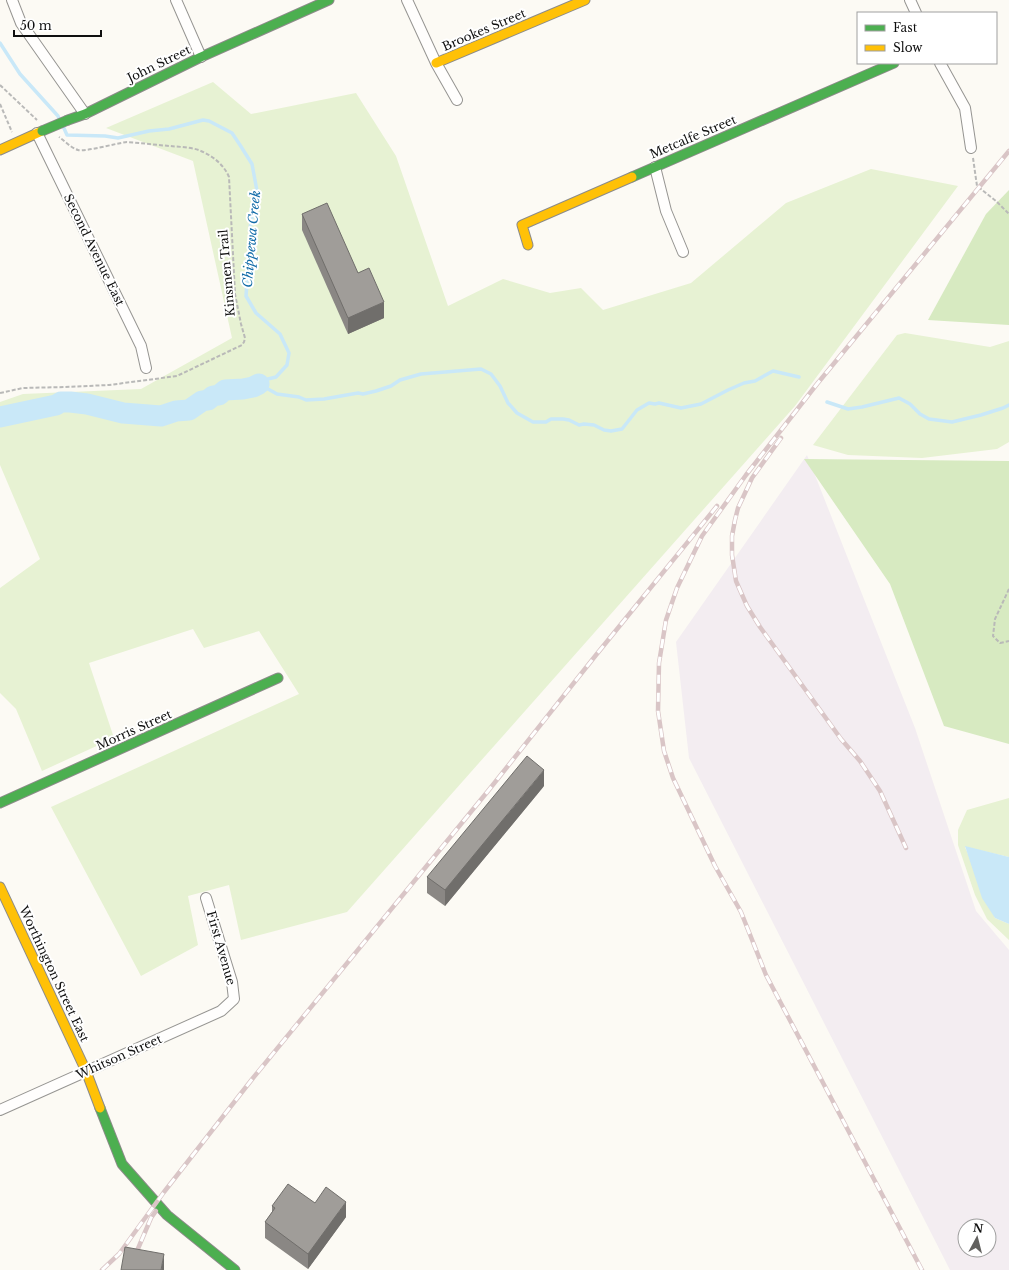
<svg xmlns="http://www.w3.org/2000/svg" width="1009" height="1270" font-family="'Libre Baskerville',serif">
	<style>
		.industrial { fill: #f3edf1; fill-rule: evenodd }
		.green { fill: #e7f2d3 }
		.forest { fill: #d7eac1 }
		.water { fill: #c9e8f8 }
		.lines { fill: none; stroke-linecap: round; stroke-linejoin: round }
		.stream { stroke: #c9e8f8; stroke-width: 3.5 }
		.river { stroke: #c9e8f8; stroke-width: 21 }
		.street-casing { stroke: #969592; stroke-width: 12 }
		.fast-casing { stroke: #8c8b89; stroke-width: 11 }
		.slow-casing { stroke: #8c8b89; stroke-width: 11 }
		.path { stroke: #b9b9b8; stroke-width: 2; stroke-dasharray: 4 2; stroke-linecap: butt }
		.street { stroke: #fffefd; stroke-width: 10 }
		.fast { stroke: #4caf50; stroke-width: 9 }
		.slow { stroke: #ffc107; stroke-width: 9 }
		.rail-casing { stroke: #d9c5c6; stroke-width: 4.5 }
		.rail { stroke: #fff; stroke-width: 3; stroke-dasharray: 9; stroke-linecap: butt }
		.fast-bridge-casing { stroke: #8c8b89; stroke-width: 11; stroke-linecap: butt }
		.fast-bridge { stroke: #4caf50; stroke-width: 9 }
		.wall { fill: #8a8784 }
		.shaded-wall { fill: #706e6b }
		.building { fill: #a09d99; stroke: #706e6b }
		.labels { text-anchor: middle; stroke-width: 4; stroke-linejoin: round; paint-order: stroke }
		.street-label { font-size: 12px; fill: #0f0f0f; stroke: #fff }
		.water-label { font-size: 13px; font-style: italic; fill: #116ba8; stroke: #fff }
	</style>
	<rect width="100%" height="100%" fill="#fcfaf4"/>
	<path class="industrial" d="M807 455 915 728 976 911 1009 950V1270H950L689 758 676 642ZM965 1226H989V1250H965Z"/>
	<g class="green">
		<polygon points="213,82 251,114 356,93 396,156 448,306 503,279 550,293 581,288 603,310 691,283 786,203 871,169 958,186 795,406 347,912 241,940 229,885 188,896 198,945 141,976 51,807 299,694 259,631 204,648 193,629 89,663 114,738 42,771 16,709 0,693 0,588 40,559 0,465 0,402 23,394 141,389 232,338 193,161 106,128"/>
		<polygon points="905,333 990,347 1009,341 1009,442 997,449 922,458 848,455 813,445 897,335"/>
		<polygon points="1009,798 1009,857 965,847 995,918 1009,924 1009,940 987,919 975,895 958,845 958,830 967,810"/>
	</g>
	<g class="forest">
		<polygon points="1009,190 1009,325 928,320 986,214"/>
		<polygon points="804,459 1009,461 1009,744 944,726 890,584"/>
	</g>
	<polygon class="water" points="965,846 1009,857 1009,924 995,918 982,898"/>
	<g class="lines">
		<g class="stream">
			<polyline points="0,43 20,74 58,116 60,121"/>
			<polyline points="63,126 67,135 105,136 118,138 149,131 169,129 203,120 209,121 232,133 240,145 252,164 257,191 250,228 251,234 247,265 248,270 246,296 256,313 280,334 289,353 287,365 276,377 264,380 259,384 277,394 299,397 306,400 324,399 358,393 363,394 376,391 391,386 400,380 421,374 481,369 491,374 500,386 508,403 517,413 533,422 546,422 551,419 563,419 569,420 579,425 584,424 594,425 604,430 611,431 622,429 637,410 649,403 655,404 659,403 681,408 701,404 728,390 744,383 755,381 773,371 799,377"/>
			<polyline points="827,402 848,409 862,407 899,398 910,404 920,414 929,419 952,422 981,415 1003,408 1009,405"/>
		</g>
		<polyline class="river" points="0,417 56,405 61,402 70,402 87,404 123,413 161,416 176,411 189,410 202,401 208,400 213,396 219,395 225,390 243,389 253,387 259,384"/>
		<defs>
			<g id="street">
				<polyline points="12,0 21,23 85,114"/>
				<polyline points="176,0 201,57"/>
				<polyline points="407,0 436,63 457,100"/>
				<polyline points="910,0 916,13"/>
				<polyline points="940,63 965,108 971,148"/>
				<polyline points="37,133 141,346 146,368"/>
				<polyline points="655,167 666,211 683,252"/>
				<polyline points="0,1110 221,1011 234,999 232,982 206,898"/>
			</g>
			<g id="fast">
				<polyline points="68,120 85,114 201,57 329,0"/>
				<polyline points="632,177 894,63"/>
				<polyline points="0,803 278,678"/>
				<polyline points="100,1108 122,1164 167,1215 235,1270"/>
			</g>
			<g id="slow">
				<polyline points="436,63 585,0"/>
				<polyline points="0,150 42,131"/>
				<polyline points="528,245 522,225 632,177"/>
				<polyline points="0,887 86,1071 100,1108"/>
			</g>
		</defs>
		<use href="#street" class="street-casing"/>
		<use href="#fast" class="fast-casing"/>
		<use href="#slow" class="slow-casing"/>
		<g class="path">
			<polyline points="0,85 37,120"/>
			<polyline points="0,104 12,132"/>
			<polyline points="973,158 977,186 996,201 1009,214"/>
			<path d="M0 393 23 388 65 387 109 385 177 376 242 345 244 342 245 338 241 324 235 294 229 177C224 165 213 156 201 151 192 147 180 147 170 146 156 145 142 143 127 142 117 143 85 152 78 150 71 148 65 141 59 137"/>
			<polyline points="1009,589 995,619 993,636 1000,643 1009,641"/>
		</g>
		<use href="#street" class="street"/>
		<use href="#fast" class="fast"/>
		<use href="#slow" class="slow"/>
		<defs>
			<g id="rail">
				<polyline points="781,438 752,478 738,508 735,520 732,536 732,555 736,581 747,606 760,627 841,739 860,761 880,791 906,848"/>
				<polyline points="134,1258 151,1218 156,1211"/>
				<polyline points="102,1270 119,1254 164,1192 253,1078 488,791 596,655 717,506"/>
				<polyline points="922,1270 766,975 741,912 715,866 673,778 664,751 658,711 659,663 666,620 677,588 702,536 746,475 817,384 1009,151"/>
			</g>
		</defs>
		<use href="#rail" class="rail-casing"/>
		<use href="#rail" class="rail"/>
		<defs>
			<polyline id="fast-bridge" points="42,131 68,120"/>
		</defs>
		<use href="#fast-bridge" class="fast-bridge-casing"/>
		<use href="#fast-bridge" class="fast-bridge"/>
	</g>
	<g class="wall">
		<polygon points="302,214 358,273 384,318 348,334 302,230"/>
		<polygon points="544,786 445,906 427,893 427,877"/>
		<polygon points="315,1203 346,1217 308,1269 265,1238 265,1222 272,1212 272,1206"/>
	</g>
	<g class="shaded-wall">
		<polygon points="384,302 384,318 348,334 348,318"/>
		<polygon points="544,770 544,786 445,906 445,890"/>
		<polygon points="346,1202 346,1217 308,1269 308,1254"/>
		<polygon points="164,1254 164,1270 161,1270"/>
	</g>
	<g class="building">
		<polygon points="327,203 358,273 369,268 384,302 348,318 302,214"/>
		<polygon points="527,756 544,770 445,890 427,877"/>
		<polygon points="288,1184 315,1203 326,1187 346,1202 308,1254 265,1222 275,1208 272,1206"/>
		<polygon points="125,1247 164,1254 161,1270 121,1270"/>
	</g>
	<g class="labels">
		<g class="street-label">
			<text transform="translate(484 30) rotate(-23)" y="4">Brookes Street</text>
			<text transform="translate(159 64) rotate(-26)" y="4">John Street</text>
			<text transform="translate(693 137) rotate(-23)" y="4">Metcalfe Street</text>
			<text transform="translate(94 250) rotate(64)" y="4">Second Avenue East</text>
			<text transform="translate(227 273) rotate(-95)" y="4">Kinsmen Trail</text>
			<text transform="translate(134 730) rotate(-24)" y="4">Morris Street</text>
			<text transform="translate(221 948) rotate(74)" y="4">First Avenue</text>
			<text transform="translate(54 974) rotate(65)" y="4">Worthington Street East</text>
			<text transform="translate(119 1057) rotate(-24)" y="4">Whitson Street</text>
		</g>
		<g class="water-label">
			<text transform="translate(251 239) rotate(-85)" y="5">Chippewa Creek</text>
		</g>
	</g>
	<rect x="857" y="12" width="140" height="52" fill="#ffffff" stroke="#9f9f9f"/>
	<rect x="865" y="25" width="20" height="6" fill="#4caf50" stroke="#9f9f9f"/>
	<text x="893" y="32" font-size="12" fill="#0f0f0f">Fast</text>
	<rect x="865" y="45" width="20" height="6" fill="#ffc107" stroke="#9f9f9f"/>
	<text x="893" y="52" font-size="12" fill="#0f0f0f">Slow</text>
	<g transform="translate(977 1238) rotate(7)"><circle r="19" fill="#ffffff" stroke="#9f9f9f"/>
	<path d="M0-3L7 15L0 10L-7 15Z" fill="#62615f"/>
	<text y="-6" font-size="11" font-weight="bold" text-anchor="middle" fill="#0f0f0f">N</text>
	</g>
	<path d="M14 30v6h87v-6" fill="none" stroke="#0f0f0f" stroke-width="2"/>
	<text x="20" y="30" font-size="12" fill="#0f0f0f" stroke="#ffffff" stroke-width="3" paint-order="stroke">50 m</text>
</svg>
